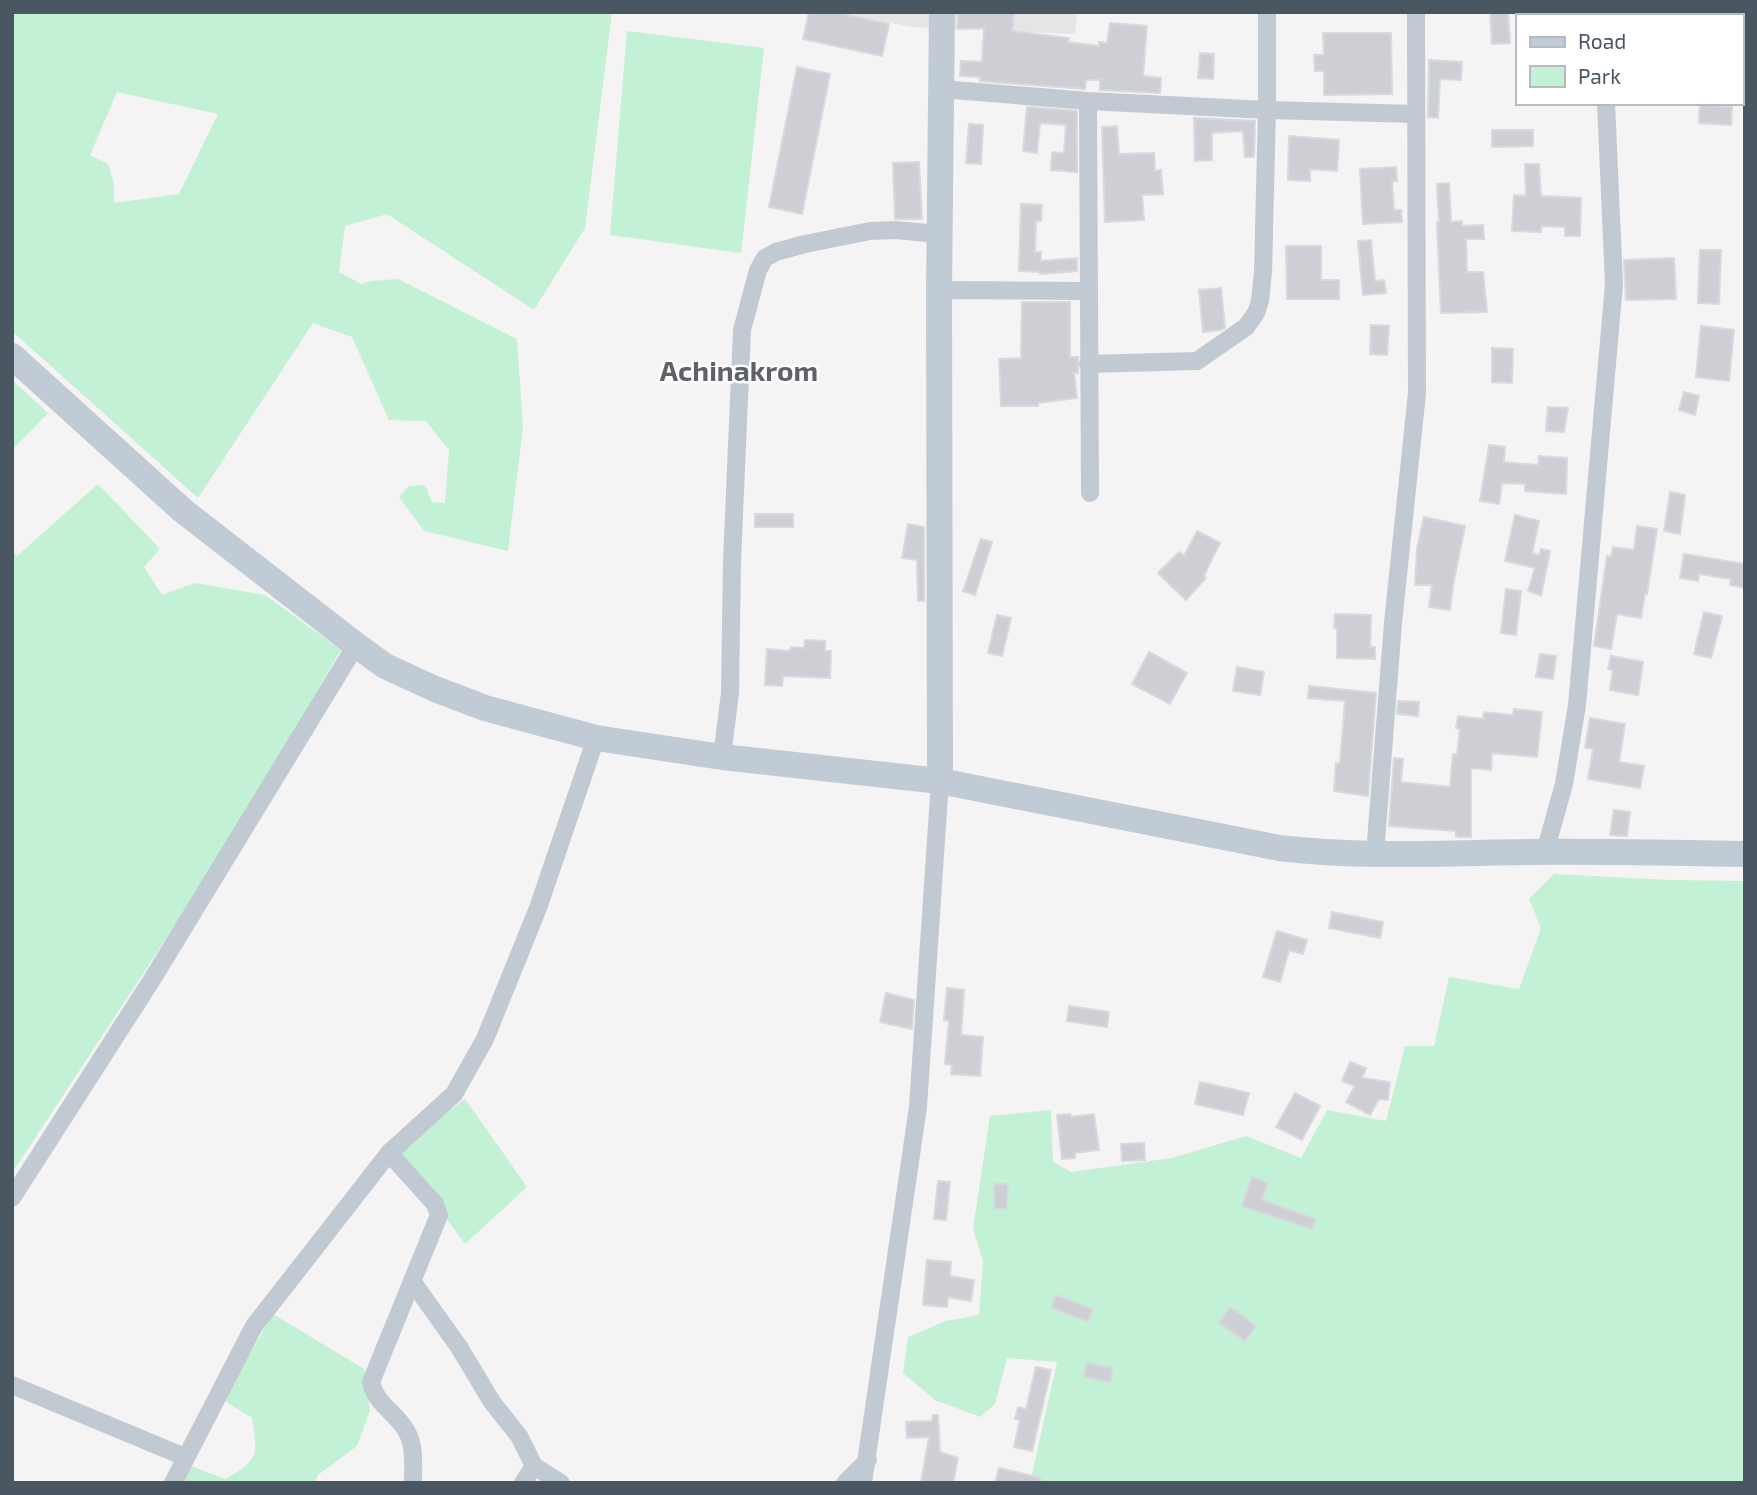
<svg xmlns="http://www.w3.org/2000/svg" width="1757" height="1495" font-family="'Exo 2',sans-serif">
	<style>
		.education { fill: #e6e4e5 }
		.green { fill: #c3f1d5; fill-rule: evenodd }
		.building { fill: #cdcfd5; stroke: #d7d9de; stroke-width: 2 }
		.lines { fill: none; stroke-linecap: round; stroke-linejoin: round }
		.street { stroke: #c1cad2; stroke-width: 18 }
		.secondary { stroke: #c1cbd6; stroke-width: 26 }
		.labels { text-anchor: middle; stroke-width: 5; stroke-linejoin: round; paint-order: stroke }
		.quarter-label { font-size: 28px; font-weight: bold; fill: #5f6368; stroke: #fff }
	</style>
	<rect width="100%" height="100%" fill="#f5f3f3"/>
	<polygon class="education" points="835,12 1077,12 1075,34 912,27"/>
	<g class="green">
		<path d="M12 12H612L585 228 534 310 387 214 345 226 339 272 361 284 371 281 398 279 517 339 523 427 508 551 424 531 399 497 409 486 425 485 432 502 445 503 449 450 426 421 389 420 352 337 313 323 198 498 12 331ZM117 92 218 114 179 194 114 203V184L108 164 90 155Z"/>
		<polygon points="627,31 764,48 741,253 610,235"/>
		<polygon points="12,380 48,413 12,450"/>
		<polygon points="98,484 160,549 144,567 162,595 195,583 265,595 341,650 229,843 12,1173 12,551 17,556"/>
		<polygon points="1554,874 1669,880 1745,881 1745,1483 1030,1483 1057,1362 1007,1358 995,1404 980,1417 935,1400 903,1373 908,1337 946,1321 979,1315 983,1261 973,1229 990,1116 1051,1110 1053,1162 1071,1172 1172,1158 1246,1136 1301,1158 1327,1110 1386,1121 1405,1046 1434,1046 1449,977 1519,989 1541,928 1529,899"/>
		<polygon points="465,1099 527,1187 465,1244 397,1151"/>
		<path d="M273 1314 364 1369 370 1410 357 1446 318 1475 315 1483H182L189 1465 225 1479C259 1460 258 1456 252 1418L223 1400Z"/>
	</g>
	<g class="building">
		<polygon points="809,12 834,12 889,24 882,56 803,39"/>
		<polygon points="963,12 1014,12 1012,31 1069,38 1068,42 1099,46 1099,42 1107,43 1110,23 1147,26 1143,76 1161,78 1160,93 1100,90 1100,80 1086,80 1085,89 980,81 980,77 960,76 961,61 982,62 984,28 958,29 958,14"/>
		<polygon points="1490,12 1508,12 1510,43 1492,44"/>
		<polygon points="1323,33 1391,33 1392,94 1324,95 1324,71 1315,71 1314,55 1324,55"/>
		<polygon points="1200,53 1214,54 1213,79 1198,78"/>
		<polygon points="1429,60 1462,62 1461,80 1440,79 1438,118 1428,117"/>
		<polygon points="797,67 830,74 802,214 769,207"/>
		<polygon points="1700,103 1718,103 1718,106 1732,107 1731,125 1699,123"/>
		<polygon points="1027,107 1077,111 1077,172 1051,170 1052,152 1064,153 1066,125 1040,123 1037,153 1023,151"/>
		<polygon points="1194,118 1255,121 1254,157 1245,157 1243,131 1212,133 1212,160 1195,161"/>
		<polygon points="969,124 983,125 981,164 966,163"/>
		<polygon points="1117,126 1119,154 1154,153 1155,171 1161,170 1163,194 1142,195 1144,220 1105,222 1102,127"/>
		<polygon points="1492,130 1533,130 1533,146 1492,147"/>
		<polygon points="1289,136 1339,140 1337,171 1310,169 1310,181 1288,180"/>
		<polygon points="919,162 922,219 895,219 893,163"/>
		<polygon points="1525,164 1539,164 1541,196 1581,198 1580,236 1565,236 1565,227 1541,226 1541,232 1512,231 1514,195 1526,196"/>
		<polygon points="1396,167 1397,181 1392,181 1394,210 1401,210 1402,222 1363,224 1360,169"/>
		<polygon points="1449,183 1451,222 1462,221 1462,226 1483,225 1484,239 1466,239 1467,272 1483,272 1487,312 1441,313 1437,222 1439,222 1437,184"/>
		<polygon points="1021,204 1042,205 1041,221 1036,221 1035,252 1041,252 1041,261 1077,258 1077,271 1040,274 1040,272 1019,271"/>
		<polygon points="1371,240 1375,281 1384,280 1386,293 1363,295 1358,241"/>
		<polygon points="1286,246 1321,246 1321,280 1339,280 1339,299 1287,299"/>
		<polygon points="1700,250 1721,250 1719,304 1698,303"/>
		<polygon points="1674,258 1676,299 1626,300 1624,260"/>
		<polygon points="1221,288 1225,328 1221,330 1203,332 1199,290"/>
		<polygon points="1022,302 1070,302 1070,357 1078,357 1078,373 1074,373 1077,398 1038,403 1038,406 1001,406 999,359 1021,358"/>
		<polygon points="1371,325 1389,326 1387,355 1370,354"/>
		<polygon points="1701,326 1734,330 1729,381 1696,377"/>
		<polygon points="1492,348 1513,349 1512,383 1492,382"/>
		<polygon points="1684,392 1699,396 1695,415 1679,410"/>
		<polygon points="1548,407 1568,408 1564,432 1546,431"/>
		<polygon points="1489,445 1505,447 1504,462 1538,465 1539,456 1567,458 1566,494 1525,491 1525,484 1502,483 1499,504 1480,501"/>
		<polygon points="1670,492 1685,495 1680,534 1664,531"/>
		<rect x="755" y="514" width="38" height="13"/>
		<polygon points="1515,515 1539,521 1532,553 1539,555 1541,549 1550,551 1541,596 1528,591 1535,568 1505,561"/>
		<polygon points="1424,517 1465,526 1453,585 1450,610 1429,607 1432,585 1415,585 1417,549"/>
		<polygon points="908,524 924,527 924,601 918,601 917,560 902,558"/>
		<polygon points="1637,526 1657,529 1647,594 1645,593 1641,618 1617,614 1611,649 1594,646 1607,556 1611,557 1613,547 1634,550"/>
		<polygon points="1197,531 1220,543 1204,575 1206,578 1186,600 1158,573 1179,552 1184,556"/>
		<polygon points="981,539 992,542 975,595 963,591"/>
		<polygon points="1684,554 1745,564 1745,588 1730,585 1731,579 1699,574 1698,581 1680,578"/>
		<polygon points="1506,589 1521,591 1516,635 1501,633"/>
		<polygon points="1704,612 1722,616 1711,658 1694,654"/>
		<polygon points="1335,614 1371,615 1370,647 1375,647 1375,659 1337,658 1337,628 1334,628"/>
		<polygon points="997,615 1011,618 1002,656 988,653"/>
		<polygon points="805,640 825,641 825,651 831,651 830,678 783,676 782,686 765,685 767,649 790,651 791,647 804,648"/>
		<polygon points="1149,652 1187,673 1170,704 1132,684"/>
		<polygon points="1540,654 1556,656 1553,679 1536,677"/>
		<polygon points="1611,656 1643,662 1638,695 1610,690 1613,670 1608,669"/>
		<polygon points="1237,667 1264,672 1260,695 1233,691"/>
		<polygon points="1309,686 1376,693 1368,796 1334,791 1336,763 1340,763 1345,701 1308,698"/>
		<polygon points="1398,701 1419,702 1418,716 1397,714"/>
		<polygon points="1514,709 1542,712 1537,757 1492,753 1491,770 1471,768 1471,837 1456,837 1456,831 1389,826 1394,758 1403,759 1401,782 1450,787 1453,754 1457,754 1460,729 1456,728 1458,716 1483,719 1484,712 1513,715"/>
		<polygon points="1590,718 1625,724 1619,762 1644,766 1640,788 1588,779 1593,749 1585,748"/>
		<polygon points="1614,810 1630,812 1627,836 1610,835"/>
		<polygon points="1332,912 1383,922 1380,938 1329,928"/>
		<polygon points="1277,931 1307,940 1303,954 1289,950 1280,982 1263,977"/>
		<polygon points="947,988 964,990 961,1035 983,1037 980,1076 951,1074 952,1065 945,1064 949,1021 944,1020"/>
		<polygon points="886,993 914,1000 912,1029 880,1022"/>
		<polygon points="1069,1006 1109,1012 1107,1027 1067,1021"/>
		<polygon points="1350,1062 1366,1068 1362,1078 1390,1082 1388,1100 1379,1099 1370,1115 1346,1102 1355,1086 1342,1081"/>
		<polygon points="1200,1082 1249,1093 1243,1115 1195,1104"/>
		<polygon points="1295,1093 1320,1106 1302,1140 1276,1127"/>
		<polygon points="1070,1114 1071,1117 1094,1114 1099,1150 1075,1153 1075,1158 1062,1159 1057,1115"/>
		<polygon points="1144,1143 1145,1160 1122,1161 1121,1144"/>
		<polygon points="1252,1177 1268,1183 1262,1200 1316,1219 1312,1229 1242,1206"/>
		<polygon points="938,1181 950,1182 946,1220 934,1219"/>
		<polygon points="994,1184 1008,1184 1007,1209 994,1209"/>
		<polygon points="927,1260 951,1262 950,1276 974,1280 971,1301 948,1297 947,1307 923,1305"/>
		<polygon points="1056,1295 1093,1309 1088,1322 1051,1308"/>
		<polygon points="1230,1307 1256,1326 1245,1341 1219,1323"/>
		<polygon points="1087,1363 1113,1368 1110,1382 1084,1377"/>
		<polygon points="1036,1367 1051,1370 1032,1451 1014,1447 1020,1420 1015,1419 1018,1407 1026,1409"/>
		<polygon points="933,1415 938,1415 940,1452 958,1458 953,1483 921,1483 929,1437 907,1438 906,1422 932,1421"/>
		<polygon points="999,1468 1041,1478 1040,1483 995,1483"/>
	</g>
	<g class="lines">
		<g class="street">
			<polyline points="1603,12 1603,16"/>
			<polyline points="941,89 1088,101 1267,110 1267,12"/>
			<polyline points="1088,101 1090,493"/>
			<polyline points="939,290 1089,291"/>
			<polyline points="1088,364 1197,361 1246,327 1256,313 1260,301 1263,272 1267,110 1414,114"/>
			<polyline points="722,757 730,693 732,561 742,330 758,270 765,258 776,252 805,244 870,231 895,230 939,234"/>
			<polyline points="1545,852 1564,784 1577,705 1614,284 1606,103"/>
			<polyline points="1375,854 1393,623 1417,393 1416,12"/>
			<path d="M389 1153 435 1204 439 1215 371 1382C376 1405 397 1413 407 1432 415 1446 413 1467 413 1483"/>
			<polyline points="12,1198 153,978 356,645"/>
			<polyline points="412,1281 459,1347 492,1402 519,1436 534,1466 561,1483"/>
			<polyline points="12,1385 185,1457"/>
			<polyline points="173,1483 254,1326 389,1153 454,1094 485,1039 538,908 596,738"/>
			<polyline points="523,1483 534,1466"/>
			<polyline points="845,1483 868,1460"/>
			<polyline points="863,1483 918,1107 940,781"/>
		</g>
		<g class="secondary">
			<path d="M12 356 182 510 356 645 385 666 435 689 485 708 596 738 722 757 940 781 1279 848C1363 858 1447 853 1531 852 1602 851 1673 853 1745 854"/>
			<polyline points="940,781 939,290 942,12"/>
		</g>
	</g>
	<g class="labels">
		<g class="quarter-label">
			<text x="739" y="381">Achinakrom</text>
		</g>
	</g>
	<rect width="1757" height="1495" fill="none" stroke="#4a5661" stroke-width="28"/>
	<rect x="1516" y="14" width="228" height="91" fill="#ffffff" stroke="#b7bbc0" stroke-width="2"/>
	<rect x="1530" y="37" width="35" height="10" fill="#c1cbd6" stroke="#b7bbc0" stroke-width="2"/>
	<text x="1578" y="49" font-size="21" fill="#4a5661">Road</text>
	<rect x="1530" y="66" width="35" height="21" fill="#c3f1d5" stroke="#b7bbc0" stroke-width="2"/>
	<text x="1578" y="84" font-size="21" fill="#4a5661">Park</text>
</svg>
